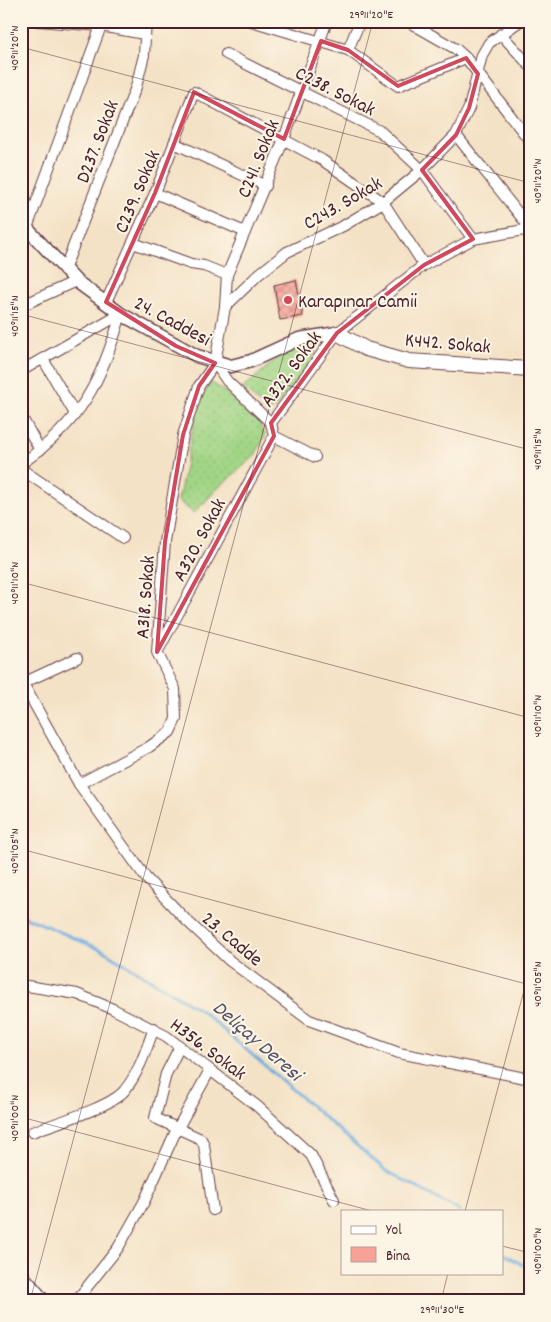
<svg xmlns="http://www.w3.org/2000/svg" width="551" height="1322" font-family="Dekko,sans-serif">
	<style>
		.grass { fill: url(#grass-dots); stroke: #767a58 }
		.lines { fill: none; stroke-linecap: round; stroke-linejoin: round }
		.stream { stroke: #68abdd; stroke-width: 3 }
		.building { fill: url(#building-cross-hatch) }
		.minor-casing { stroke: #643c42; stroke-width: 12 }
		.tertiary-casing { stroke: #643c42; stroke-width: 15 }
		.secondary-casing { stroke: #643c42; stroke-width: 16 }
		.minor { stroke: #fff; stroke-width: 10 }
		.tertiary { stroke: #fff; stroke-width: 12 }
		.secondary { stroke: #fff; stroke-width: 14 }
		.marked { fill: none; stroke: #d1495b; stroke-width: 4; stroke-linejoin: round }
		.ticks { fill: none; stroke: #4a1f2b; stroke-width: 1; stroke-opacity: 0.45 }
		.poi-dot { fill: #d1495b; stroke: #fcf5e5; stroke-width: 2 }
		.labels { text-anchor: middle; stroke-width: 4; stroke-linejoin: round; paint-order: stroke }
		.street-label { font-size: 20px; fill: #4a1f2b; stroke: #fcf5e5 }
		.poi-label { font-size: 20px; fill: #4a1f2b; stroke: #fcf5e5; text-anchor: start }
		.water-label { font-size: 21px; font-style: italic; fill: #545069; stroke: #fcf5e5 }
		.neatline { fill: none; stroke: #4a1f2b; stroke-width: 2 }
		.ticks-label { font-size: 12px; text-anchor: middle; fill: #4a1f2b }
	</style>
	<defs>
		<pattern id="grass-dots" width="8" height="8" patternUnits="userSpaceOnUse" patternTransform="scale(1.25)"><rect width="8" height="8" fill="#a1d585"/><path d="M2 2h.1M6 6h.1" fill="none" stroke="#8cb673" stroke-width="1.8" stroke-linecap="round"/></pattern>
		<pattern id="building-cross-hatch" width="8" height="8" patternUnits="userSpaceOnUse" patternTransform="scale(1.25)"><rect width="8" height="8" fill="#f7a197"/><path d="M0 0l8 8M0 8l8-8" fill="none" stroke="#ca837b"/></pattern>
	</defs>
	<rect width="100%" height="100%" fill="#fcf5e5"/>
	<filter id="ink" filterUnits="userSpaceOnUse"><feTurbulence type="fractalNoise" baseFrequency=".02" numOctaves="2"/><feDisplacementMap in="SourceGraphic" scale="10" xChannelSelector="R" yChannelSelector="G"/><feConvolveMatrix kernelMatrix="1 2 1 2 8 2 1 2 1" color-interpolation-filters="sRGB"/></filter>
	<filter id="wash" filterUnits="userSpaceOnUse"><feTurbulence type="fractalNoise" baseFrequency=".0096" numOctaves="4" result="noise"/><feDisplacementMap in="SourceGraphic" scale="20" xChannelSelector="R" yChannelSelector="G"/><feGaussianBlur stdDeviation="1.12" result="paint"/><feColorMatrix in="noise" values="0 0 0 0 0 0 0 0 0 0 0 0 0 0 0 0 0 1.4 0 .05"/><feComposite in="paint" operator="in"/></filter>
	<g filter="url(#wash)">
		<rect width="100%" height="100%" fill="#f4e2c6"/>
		<g class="grass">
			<polygon points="307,344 318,349 309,365 274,409 267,411 243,388 282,354"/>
			<path d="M211 382C231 396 258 413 265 436L254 457 218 488 194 513 178 501 198 404Z"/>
		</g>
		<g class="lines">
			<g class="stream">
				<polyline points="21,915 104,951 203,1012 385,1170 460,1211"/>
				<polyline points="502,1253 530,1269"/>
			</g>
		</g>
		<g id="blocks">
			<polygon class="building" points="296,280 303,316 280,320 274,285"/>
		</g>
	</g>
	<g filter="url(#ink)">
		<use href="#blocks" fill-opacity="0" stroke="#643c42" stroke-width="1"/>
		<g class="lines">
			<defs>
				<g id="minor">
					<polyline points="38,21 101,26"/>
					<polyline points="251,21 348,50 398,86 466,58"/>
					<polyline points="407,21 456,49 466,58 530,141"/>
					<polyline points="501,34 530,66"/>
					<polyline points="348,50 360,21"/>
					<polyline points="226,54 380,131 422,170 473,239"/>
					<polyline points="456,135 530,228"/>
					<polyline points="174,143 266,186"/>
					<polyline points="155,193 245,232"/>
					<polyline points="27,228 101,26 144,34"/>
					<polyline points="133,243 191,264 204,266 227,275"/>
					<polyline points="64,270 136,87 144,55 146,21"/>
					<polyline points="106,302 155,193 194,92 322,160 383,202 424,265"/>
					<polyline points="21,306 76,281"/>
					<polyline points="225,307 227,275 284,139 327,21"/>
					<polyline points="43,359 75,414"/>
					<polyline points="215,363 227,381 271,423 274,436 315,457"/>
					<polyline points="21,371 121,314"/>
					<polyline points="21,416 40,450"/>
					<polyline points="271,423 337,333 424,265 473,239 530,229"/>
					<path d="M21 464C81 422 101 383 121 314"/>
					<polyline points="21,469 123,538"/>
					<polyline points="159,649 274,436"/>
					<polyline points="21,680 79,784 146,878 185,919 230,961 309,1020 399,1053 530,1079"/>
					<polyline points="23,683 77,658"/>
					<polyline points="79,784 149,747 170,732 176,719 175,689 157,652 165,542 183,435 199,386 215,363 225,307 259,274 287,252 343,226 383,202 422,170 456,135 469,108 482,55 489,43 520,21"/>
					<polyline points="21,985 77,994 113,1009 166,1036 257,1106 311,1155 334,1200"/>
					<polyline points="180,1046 166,1074 155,1118 201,1139 204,1145 213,1210"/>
					<path d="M32 1132C55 1123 109 1108 124 1091 139 1073 146 1050 154 1028"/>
					<polyline points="76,1301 118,1248 144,1202 175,1133 210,1070"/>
				</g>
				<g id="tertiary">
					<polyline points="21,222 76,281 121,314 197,356 231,366 251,361 299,339 337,333"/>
					<polyline points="21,1274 44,1301"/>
				</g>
				<polyline id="secondary" points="337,333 366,349 409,361 530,369"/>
			</defs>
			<use href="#minor" class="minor-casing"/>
			<use href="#tertiary" class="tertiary-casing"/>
			<use href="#secondary" class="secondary-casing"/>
			<use href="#minor" class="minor"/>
			<use href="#tertiary" class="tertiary"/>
			<use href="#secondary" class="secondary"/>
		</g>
	</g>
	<path class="marked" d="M321 41 348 50 398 86 466 58 478 74 469 108 456 135 422 170 473 239 424 265 337 333 271 423 274 436 157 652 165 542 183 435 199 386 215 363 176 346 106 302 155 193 194 92 284 139Z"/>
	<path class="ticks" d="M21 47 530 183M21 314 530 450M21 582 530 718M21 849 530 985M21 1117 372 1211M465 1211 530 968M502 1246 530 1253M30 1301 373 21M441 1301 448 1273"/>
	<circle class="poi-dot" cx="288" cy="300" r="5"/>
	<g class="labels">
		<g class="street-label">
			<text transform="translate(336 90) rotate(27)" y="7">C238. Sokak</text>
			<text transform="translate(96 141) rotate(-69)" y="7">D237. Sokak</text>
			<text transform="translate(257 158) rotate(-68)" y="7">C241. Sokak</text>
			<text transform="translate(136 191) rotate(-67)" y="7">C239. Sokak</text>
			<text transform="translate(342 202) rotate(-30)" y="7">C243. Sokak</text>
			<text transform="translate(173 320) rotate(28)" y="7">24. Caddesi</text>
			<text transform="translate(448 342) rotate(5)" y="7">K442. Sokak</text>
			<text transform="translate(290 368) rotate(-54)" y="7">A322. Sokak</text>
			<text transform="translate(198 539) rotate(-62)" y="7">A320. Sokak</text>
			<text transform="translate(144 597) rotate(-86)" y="7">A318. Sokak</text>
			<text transform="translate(233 938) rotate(40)" y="7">23. Cadde</text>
			<text transform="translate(209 1048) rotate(37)" y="7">H356. Sokak</text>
		</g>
		<g class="poi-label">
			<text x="298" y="307">Karapınar Camii</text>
		</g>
		<g class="water-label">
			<text transform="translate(258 1040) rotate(41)" y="7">Deliçay Deresi</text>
		</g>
	</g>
	<rect width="551" height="1322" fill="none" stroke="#fcf5e5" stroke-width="55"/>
	<rect x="341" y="1210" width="162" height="65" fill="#fcf5e5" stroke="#b59f9b"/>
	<rect x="351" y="1226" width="25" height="8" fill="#ffffff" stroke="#b59f9b"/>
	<text x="386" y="1234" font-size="15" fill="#4a1f2b">Yol</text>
	<rect x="351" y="1247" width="25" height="15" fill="#f7a197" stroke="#b59f9b"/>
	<text x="386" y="1260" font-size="15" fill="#4a1f2b">Bina</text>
	<rect x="28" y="28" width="496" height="1266" class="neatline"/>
	<g class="ticks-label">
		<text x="371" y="18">29°11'20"E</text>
		<text transform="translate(14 48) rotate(-90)" y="4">40°11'20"N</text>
		<text transform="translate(537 181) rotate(-90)" y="4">40°11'20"N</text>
		<text transform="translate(14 316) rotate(-90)" y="4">40°11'15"N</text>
		<text transform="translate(537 449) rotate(-90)" y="4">40°11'15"N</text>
		<text transform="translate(14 583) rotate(-90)" y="4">40°11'10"N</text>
		<text transform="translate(537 716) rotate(-90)" y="4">40°11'10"N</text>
		<text transform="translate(14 851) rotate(-90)" y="4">40°11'05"N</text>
		<text transform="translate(537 984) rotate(-90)" y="4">40°11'05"N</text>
		<text transform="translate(14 1118) rotate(-90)" y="4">40°11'00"N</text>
		<text transform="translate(537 1251) rotate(-90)" y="4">40°11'00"N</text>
		<text x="442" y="1313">29°11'30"E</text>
	</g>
</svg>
